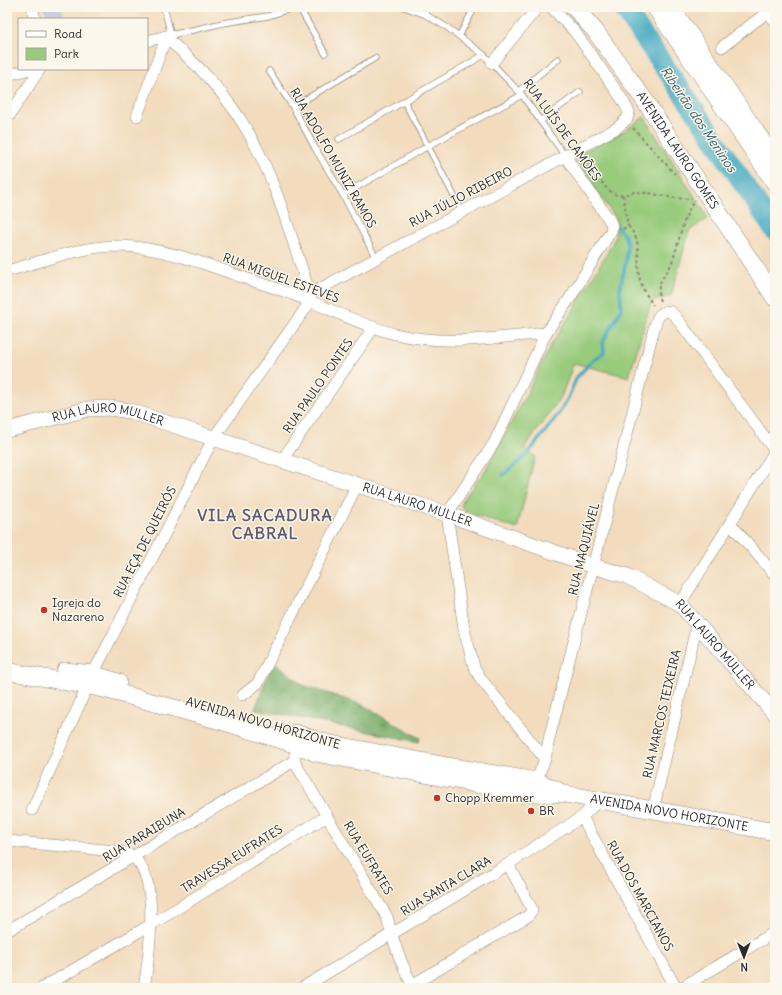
<svg xmlns="http://www.w3.org/2000/svg" width="782" height="995" font-family="Delius,sans-serif">
	<style>
		.industrial { fill: #c3c1db }
		.forest { fill: url(#forest-crowns); stroke: #526d4c }
		.green { fill: #98cb7c; stroke: #627b54 }
		.lines { fill: none; stroke-linecap: round; stroke-linejoin: round }
		.stream { stroke: #41a8c1; stroke-width: 3.5 }
		.river { stroke: #41a8c1; stroke-width: 21 }
		.lane-casing { stroke: #8e8474; stroke-width: 7 }
		.street-casing { stroke: #8e8474; stroke-width: 12 }
		.secondary-casing { stroke: #8e8474; stroke-width: 16 }
		.primary-casing { stroke: #8e8474; stroke-width: 18 }
		.path { stroke: #8e8474; stroke-width: 2; stroke-dasharray: 3 3; stroke-linecap: butt }
		.lane { stroke: #fff; stroke-width: 5.5 }
		.street { stroke: #fff; stroke-width: 11 }
		.secondary { stroke: #fff; stroke-width: 15 }
		.primary { stroke: #fff; stroke-width: 17 }
		.poi-dot { fill: #c8321e; stroke: #fbf7ec; stroke-width: 1.5 }
		.labels { text-anchor: middle; stroke-width: 3; stroke-linejoin: round; paint-order: stroke }
		.street-label { font-size: 12px; fill: #2b2b2b; stroke: #fbf7ec }
		.poi-label { font-size: 12px; fill: #2b2b2b; stroke: #fbf7ec; text-anchor: start }
		.water-label { font-size: 13px; font-style: italic; fill: #345d67; stroke: #fbf7ec }
		.district-label { font-size: 16px; font-weight: bold; letter-spacing: 1px; fill: #625b6e; stroke: #fbf7ec }
	</style>
	<defs>
		<pattern id="forest-crowns" width="20" height="18" patternUnits="userSpaceOnUse"><rect width="20" height="18" fill="#7aaf6c"/><path d="M2 6a3 3 0 1 1 6 0M12 15a3 3 0 1 1 6 0" fill="none" stroke="#648f59"/></pattern>
	</defs>
	<rect width="100%" height="100%" fill="#fbf7ec"/>
	<filter id="ink" filterUnits="userSpaceOnUse"><feTurbulence type="fractalNoise" baseFrequency=".025" numOctaves="2"/><feDisplacementMap in="SourceGraphic" scale="8" xChannelSelector="R" yChannelSelector="G"/><feConvolveMatrix kernelMatrix="1 2 1 2 8 2 1 2 1" color-interpolation-filters="sRGB"/></filter>
	<filter id="wash" filterUnits="userSpaceOnUse"><feTurbulence type="fractalNoise" baseFrequency=".012" numOctaves="4" result="noise"/><feDisplacementMap in="SourceGraphic" scale="16" xChannelSelector="R" yChannelSelector="G"/><feGaussianBlur stdDeviation="0.9" result="paint"/><feColorMatrix in="noise" values="0 0 0 0 0 0 0 0 0 0 0 0 0 0 0 0 0 1.4 0 .05"/><feComposite in="paint" operator="in"/></filter>
	<g filter="url(#wash)">
		<rect width="100%" height="100%" fill="#f2dcbd"/>
		<polygon class="industrial" points="44,7 62,7 64,19 47,19"/>
		<polygon class="forest" points="273,661 303,685 363,705 420,738 419,742 255,709"/>
		<polygon class="green" points="644,117 692,192 708,218 689,231 671,296 656,300 650,306 629,377 574,363 561,397 524,448 535,456 517,529 466,512 461,506 463,500 485,471 523,401 551,345 574,309 608,251 615,238 617,220 576,161 579,154 624,131"/>
		<g class="lines">
			<polyline class="stream" points="503,475 527,455 560,412 568,398 577,377 593,360 604,352 603,341 620,312 621,305 620,289 626,261 627,246 625,236 616,225"/>
			<polyline class="river" points="623,7 698,115 775,231"/>
		</g>
	</g>
	<g filter="url(#ink)">
		<g class="lines">
			<defs>
				<g id="lane">
					<polyline points="164,7 171,35 223,23 268,16 296,7"/>
					<polyline points="299,7 325,53"/>
					<polyline points="404,7 424,14 448,28 484,55 522,95 565,156"/>
					<polyline points="424,14 427,7"/>
					<polyline points="459,36 475,7"/>
					<polyline points="269,71 293,107 315,148 343,195 376,258"/>
					<polyline points="519,91 558,59"/>
					<polyline points="404,101 462,211"/>
					<polyline points="293,107 375,58"/>
					<polyline points="540,121 580,92"/>
					<polyline points="339,139 484,55"/>
					<polyline points="343,195 428,146 522,95"/>
				</g>
				<g id="street">
					<polyline points="32,7 35,19"/>
					<polyline points="764,7 775,21"/>
					<path d="M163 37 166 38C199 65 227 95 248 132 277 182 292 240 310 294"/>
					<polyline points="147,41 170,35"/>
					<polyline points="722,47 774,7"/>
					<polyline points="492,63 538,7"/>
					<polyline points="7,75 31,69"/>
					<polyline points="137,116 166,38"/>
					<polyline points="7,119 40,69"/>
					<path d="M7 271C43 261 81 246 119 246 161 247 203 263 242 277 262 284 283 290 302 298 333 310 363 326 395 334 445 346 495 338 546 333"/>
					<polyline points="303,298 617,128 627,119 629,112 622,99 588,50 574,31 551,7"/>
					<polyline points="282,460 374,327"/>
					<polyline points="730,523 775,575"/>
					<polyline points="680,604 775,451"/>
					<polyline points="243,695 258,683 357,485"/>
					<path d="M295 754 294 761 387 917C393 942 401 965 414 988"/>
					<polyline points="545,759 481,679 474,667 464,629 447,514 494,443 546,333 570,298 611,231 612,226 610,221 565,156"/>
					<path d="M534 787 545 759 550 735 653 332C656 323 657 311 669 311L676 317 775 451"/>
					<polyline points="32,810 93,674 213,439 310,302"/>
					<polyline points="653,810 697,624"/>
					<polyline points="582,817 676,988"/>
					<path d="M7 841 116 851C122 852 128 853 133 857 161 879 149 957 144 988"/>
					<polyline points="7,931 294,761"/>
					<polyline points="412,985 528,916 532,910 531,907 508,864"/>
					<polyline points="42,988 152,924 327,816"/>
					<polyline points="302,988 508,864 582,817 599,800"/>
					<polyline points="681,988 775,932"/>
				</g>
				<g id="secondary">
					<path id="s1" d="M7 430 88 409 110 408 130 411 447 514 593 566 627 576 680 604 775 714"/>
				</g>
				<g id="primary">
					<path id="s2" d="M574 7 596 32 645 101 775 298"/>
					<polyline points="655,7 775,183"/>
					<polyline points="671,7 775,160"/>
					<path id="s3" d="M7 671 104 689 221 721 297 745 316 753 486 786 531 793 565 794 775 832"/>
					<polyline points="65,671 93,674 118,682"/>
					<polyline points="295,733 326,743 442,765 536,781 557,790"/>
				</g>
			</defs>
			<use href="#lane" class="lane-casing"/>
			<use href="#street" class="street-casing"/>
			<use href="#secondary" class="secondary-casing"/>
			<use href="#primary" class="primary-casing"/>
			<g class="path">
				<polyline points="633,128 675,174"/>
				<polyline points="582,159 589,164 607,189 616,195 623,195 634,192 648,193 674,198 692,199"/>
				<polyline points="623,195 628,226"/>
				<path d="M623 229 628 226C645 243 634 262 641 283 643 291 649 298 653 305"/>
				<path d="M660 301C658 296 658 292 659 286 661 278 668 272 671 264 680 243 681 219 695 200"/>
			</g>
			<use href="#lane" class="lane"/>
			<use href="#street" class="street"/>
			<use href="#secondary" class="secondary"/>
			<use href="#primary" class="primary"/>
		</g>
	</g>
	<g class="poi-dot">
		<circle cx="44" cy="610" r="4"/>
		<circle cx="437" cy="798" r="4"/>
		<circle cx="531" cy="811" r="4"/>
	</g>
	<g class="labels">
		<g class="street-label">
			<text transform="translate(562 130) rotate(54)" y="4">RUA LUÍS DE CAMÕES</text>
			<text dy="4" stroke="none"><textPath href="#s2" startOffset="177">AVENIDA LAURO GOMES</textPath></text>
			<text transform="translate(333 158) rotate(60)" y="4">RUA ADOLFO MUNIZ RAMOS</text>
			<text transform="translate(461 197) rotate(-28)" y="4">RUA JÚLIO RIBEIRO</text>
			<text transform="translate(281 278) rotate(20)" y="4">RUA MIGUEL ESTEVES</text>
			<text transform="translate(318 386) rotate(-55)" y="4">RUA PAULO PONTES</text>
			<text dy="4" stroke="none"><textPath href="#s1" startOffset="104">RUA LAURO MULLER</textPath></text>
			<text dy="4" stroke="none"><textPath href="#s1" startOffset="428">RUA LAURO MULLER</textPath></text>
			<text transform="translate(145 542) rotate(-63)" y="4">RUA EÇA DE QUEIRÓS</text>
			<text transform="translate(584 549) rotate(-76)" y="4">RUA MAQUIÁVEL</text>
			<text dy="4" stroke="none"><textPath href="#s1" startOffset="763">RUA LAURO MULLER</textPath></text>
			<text transform="translate(662 714) rotate(-77)" y="4">RUA MARCOS TEIXEIRA</text>
			<text transform="translate(263 723) rotate(16)" y="4">AVENIDA NOVO HORIZONTE</text>
			<text dy="4" stroke="none"><textPath href="#s3" startOffset="679">AVENIDA NOVO HORIZONTE</textPath></text>
			<text transform="translate(144 835) rotate(-31)" y="4">RUA PARAIBUNA</text>
			<text transform="translate(368 858) rotate(59)" y="4">RUA EUFRATES</text>
			<text transform="translate(232 859) rotate(-32)" y="4">TRAVESSA EUFRATES</text>
			<text transform="translate(446 886) rotate(-31)" y="4">RUA SANTA CLARA</text>
			<text transform="translate(640 896) rotate(61)" y="4">RUA DOS MARCIANOS</text>
		</g>
		<g class="poi-label">
			<text x="52" y="607">Igreja do<tspan x="52" dy="14">Nazareno</tspan></text>
			<text x="445" y="802">Chopp Kremmer</text>
			<text x="539" y="815">BR</text>
		</g>
		<g class="water-label">
			<text transform="translate(699 119) rotate(56)" y="5">Ribeirão dos Meninos</text>
		</g>
		<g class="district-label">
			<text x="265" y="521">VILA SACADURA<tspan x="265" dy="18">CABRAL</tspan></text>
		</g>
	</g>
	<rect width="782" height="995" fill="none" stroke="#fbf7ec" stroke-width="24"/>
	<rect x="18" y="18" width="130" height="52" fill="#fbf7ec" stroke="#a8a59f"/>
	<rect x="26" y="31" width="20" height="6" fill="#ffffff" stroke="#a8a59f"/>
	<text x="54" y="38" font-size="12" fill="#2b2b2b">Road</text>
	<rect x="26" y="48" width="20" height="12" fill="#98cb7c" stroke="#a8a59f"/>
	<text x="54" y="58" font-size="12" fill="#2b2b2b">Park</text>
	<g transform="translate(744 957) rotate(179)" stroke="#fbf7ec" stroke-width="3" paint-order="stroke">
	<path d="M0-3L7 15L0 10L-7 15Z" fill="#2b2b2b"/>
	<text y="-6" font-size="11" font-weight="bold" text-anchor="middle" fill="#2b2b2b">N</text>
	</g>
</svg>
